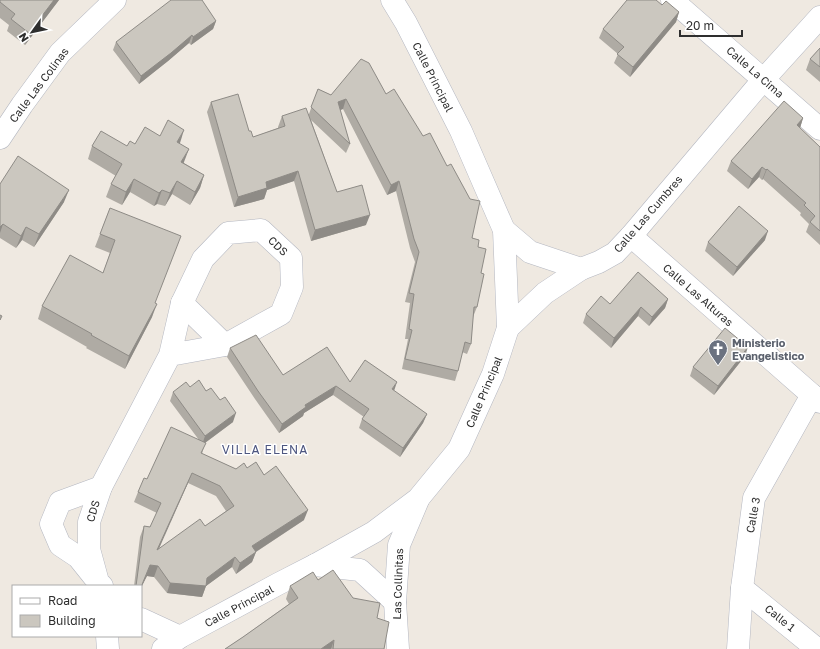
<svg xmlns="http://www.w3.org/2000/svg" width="820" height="649" font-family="'Golos Text',sans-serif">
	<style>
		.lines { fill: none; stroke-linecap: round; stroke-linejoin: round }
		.minor-casing { stroke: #b4b7c1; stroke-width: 23 }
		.minor { stroke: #fff; stroke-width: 22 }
		.wall { fill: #afaba4; fill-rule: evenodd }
		.shaded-wall { fill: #8e8b86 }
		.building { fill: #cbc7bf; stroke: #8e8b86; fill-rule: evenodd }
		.labels { text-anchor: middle; stroke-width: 3; stroke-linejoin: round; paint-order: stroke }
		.street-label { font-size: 11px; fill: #2e2e2e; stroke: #fff }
		.worship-label { font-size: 11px; font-weight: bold; fill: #5b616d; stroke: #fff; text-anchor: start }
		.neighbourhood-label { font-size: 12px; letter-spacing: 1px; fill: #4d5680; stroke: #fff }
	</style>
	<rect width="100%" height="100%" fill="#efe9e1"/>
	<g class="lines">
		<defs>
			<g id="minor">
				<polyline points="672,0 820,129"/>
				<polyline points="0,138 22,105 60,53 115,0"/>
				<polyline points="504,230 530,252 581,269 599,262 615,253 631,236 763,80 820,17"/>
				<polyline points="631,236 820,402"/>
				<polyline points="182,303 225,345"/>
				<polyline points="508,328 545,293 581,269"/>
				<polyline points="315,565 360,570 395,602"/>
				<polyline points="94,577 78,557 60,545 51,524 60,502 101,487"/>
				<polyline points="102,586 98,582 89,549 89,522 101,487 170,355 182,303 203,259 228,233 261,230 291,258 292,287 281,314 225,345 170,355"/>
				<polyline points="742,588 817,649"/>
				<polyline points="141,619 180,637"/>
				<polyline points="107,636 108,649"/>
				<polyline points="163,649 180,637 278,584 315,565 374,532 418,499 459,449 493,374 508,328 504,230 461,131 406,23 392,0"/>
				<polyline points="398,649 395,602 399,545 418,500"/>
				<polyline points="738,649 742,588 754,498 812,395"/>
			</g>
		</defs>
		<use href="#minor" class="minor-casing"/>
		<use href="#minor" class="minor"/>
	</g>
	<g class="wall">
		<polygon points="0,0 59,0 25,45 7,31 9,25 0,18"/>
		<polygon points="679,12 676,22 630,77 614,63 618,54 599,38 603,29"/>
		<polygon points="216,21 213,29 191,45 189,43 168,61 139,84 113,50 116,42"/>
		<polygon points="820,48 820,82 806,70 810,59"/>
		<polygon points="318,89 331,95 386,94 478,247 481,273 477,307 473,317 471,344 467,354 462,352 458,371 455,381 402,369 408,339 405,339 410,303 405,302 415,262 410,248 396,191 387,195 343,109 340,110 350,144 346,153 311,120 337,192 366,225 311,241 294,181 267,190 264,199 234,207 207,112 211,102 249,131 253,137 278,128 278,127 282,116 309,114"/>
		<polygon points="803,118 800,128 820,147 820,245 806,232 809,224 800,215 801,213 763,179 762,180 759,177 748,189 727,171 731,161"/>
		<polygon points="160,136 179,144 184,163 204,175 200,188 190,205 172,194 165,206 157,204 154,206 130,192 122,205 106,197 111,184 116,176 88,159 92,146 127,146 135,144"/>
		<polygon points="0,184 64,202 34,247 22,240 16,248 0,238"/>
		<polygon points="110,208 155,303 152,317 125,369 86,348 87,347 38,319 42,306 103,273 110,253 95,247"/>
		<polygon points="765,240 733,276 705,251 708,242"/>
		<polygon points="668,299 665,308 649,326 638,316 611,348 583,323 586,314 610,304"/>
		<polygon points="230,348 283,375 350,382 394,391 427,414 423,423 400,457 359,428 362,419 364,417 333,395 304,413 303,416 279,433 255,399 227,357"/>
		<polygon points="745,356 714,395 690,376 693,367"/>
		<path d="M190 387 206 391 233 422 205 443 202 454 236 469 247 468 264 475 304 520 256 552 252 562 236 574 232 567 206 586 202 597 167 593 154 577 147 576 141 586H134L140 537 144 526 150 527 157 513 134 502 138 492 147 479 199 440 170 401 173 392ZM188 483 216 496 226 511 205 526 158 549Z"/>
		<polygon points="318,580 353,598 377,618 384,649 225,649 243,637 289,604 286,599 290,586"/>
	</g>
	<g class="shaded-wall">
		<polygon points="54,0 59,0 25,45 29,33"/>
		<polygon points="679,12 676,22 630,77 633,67"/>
		<polygon points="216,21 213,29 191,45 193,37"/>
		<polygon points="192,35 189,43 168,61 139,84 141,76"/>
		<polygon points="346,99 343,109 335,112 338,102"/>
		<polygon points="803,118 800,128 797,125"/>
		<polygon points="184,130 180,143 172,156 177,142"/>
		<polygon points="189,149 184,162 177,175 181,162"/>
		<polygon points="762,167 759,177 748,189 752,179"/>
		<polygon points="767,169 763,179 762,180 766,170"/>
		<polygon points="298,171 294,181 267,190 264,199 234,207 238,197 266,182"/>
		<polygon points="204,175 200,188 190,205 195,192"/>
		<polygon points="134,179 130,192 122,205 126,192"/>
		<polygon points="177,181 172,194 165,206 170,193"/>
		<polygon points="399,181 396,191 387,195 391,185"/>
		<polygon points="69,190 64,202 34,247 39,234"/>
		<polygon points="162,190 157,204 154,206 159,193"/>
		<polygon points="370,215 366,225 311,241 315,230"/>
		<polygon points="3,224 0,233 0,227"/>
		<polygon points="26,227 22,240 16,248 21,236"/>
		<polygon points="768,231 765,240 733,276 737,267"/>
		<polygon points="668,299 665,308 649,326 652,317"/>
		<polygon points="157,304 152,317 125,369 129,356"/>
		<polygon points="641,307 638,316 611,348 614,338"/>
		<polygon points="748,347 745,356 714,395 718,386"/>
		<polygon points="397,382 394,391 392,389"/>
		<polygon points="336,386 333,395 304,413 303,416 279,433 282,424 305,405"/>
		<polygon points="236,413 233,422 202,445 205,436"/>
		<polygon points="427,414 423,423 400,457 403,448"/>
		<polygon points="192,473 188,483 154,560 157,550"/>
		<polygon points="308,510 304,520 248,557 252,546"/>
		<polygon points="256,552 252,562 236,574 240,563"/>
		<polygon points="235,557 232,567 206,586 202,597 167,593 170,583 207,578"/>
		<polygon points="150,565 158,566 154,577 147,576 141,588 141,587"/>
		<polygon points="334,640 331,649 321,649"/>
	</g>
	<g class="building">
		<polygon points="0,0 54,0 29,33 11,19 15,14 0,2"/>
		<polygon points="171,0 202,0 216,21 193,37 192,35 171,53 141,76 116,42"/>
		<polygon points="627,0 656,0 662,5 666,1 679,12 633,67 617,54 624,47 603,29"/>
		<polygon points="820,48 820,67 810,59"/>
		<polygon points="361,59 369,63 386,94 394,89 423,136 430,133 447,166 451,164 470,199 480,201 472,238 479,240 478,247 486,249 481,273 484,274 477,307 474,307 471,344 465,342 458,371 405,359 412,330 409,329 414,294 409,293 419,252 414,239 399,181 391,185 346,99 338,102 350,144 311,107 318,89 331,95"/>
		<polygon points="238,94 249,131 251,131 253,137 285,126 282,116 306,108 337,192 362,185 370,215 315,230 298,171 266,182 267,188 238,197 211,102"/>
		<polygon points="784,101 803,118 797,125 820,147 820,231 810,222 815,216 804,205 806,203 767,169 766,170 762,167 752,179 731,161"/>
		<polygon points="168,120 184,130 177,142 189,149 181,162 204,175 195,192 177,181 170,193 162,190 159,193 134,179 126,192 111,184 122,164 92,146 101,131 127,146 130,141 135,144 145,127 160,136"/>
		<polygon points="18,156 69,190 39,234 26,227 21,236 3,224 0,227 0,184"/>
		<polygon points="739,206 768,231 737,267 708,242"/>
		<polygon points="110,208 181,236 155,303 157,304 129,356 91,335 92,334 42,306 70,255 103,273 115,240 100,234"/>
		<polygon points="638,272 668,299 652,317 641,307 614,338 586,314 601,296 610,304"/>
		<polygon points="0,315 2,316 0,320"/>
		<polygon points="725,328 748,347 718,386 693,367"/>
		<polygon points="256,335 283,375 327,347 350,382 365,360 397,382 392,389 427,414 403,448 362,419 369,409 336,386 305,405 306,407 282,424 258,391 230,348"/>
		<polygon points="199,380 206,391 211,388 220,400 225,397 236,413 205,436 173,392 186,382 190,387"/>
		<path d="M171 427 206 443 201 453 236 469 244 463 247 468 256 462 264 475 276 466 308 510 252 546 256 552 240 563 235 557 207 578 206 586 170 583 158 566 150 565 141 587V586H136L144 526 150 527 161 503 138 492 144 478 147 479ZM192 473 220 486 234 506 205 526 200 519 157 550Z"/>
		<polygon points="333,570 353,598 380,603 377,618 389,622 384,649 333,649 334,640 321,649 225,649 243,637 298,598 290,586 313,572 318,580"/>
	</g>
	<defs>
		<symbol id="church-pin" viewBox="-11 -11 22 30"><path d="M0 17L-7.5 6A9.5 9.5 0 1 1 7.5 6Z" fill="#6b7280" stroke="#fff"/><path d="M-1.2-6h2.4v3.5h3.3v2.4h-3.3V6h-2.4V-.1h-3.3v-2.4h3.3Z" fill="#fff"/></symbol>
	</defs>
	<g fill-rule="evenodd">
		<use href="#church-pin" x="707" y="338" width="22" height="30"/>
	</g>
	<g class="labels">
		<g class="street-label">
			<text transform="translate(755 72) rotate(41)" y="4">Calle La Cima</text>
			<text transform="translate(433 77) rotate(63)" y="4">Calle Principal</text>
			<text transform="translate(39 85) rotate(-53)" y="4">Calle Las Colinas</text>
			<text transform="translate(648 214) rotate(-49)" y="4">Calle Las Cumbres</text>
			<text transform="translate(278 246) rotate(43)" y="4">CDS</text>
			<text transform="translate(698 295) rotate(41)" y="4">Calle Las Alturas</text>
			<text transform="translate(484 392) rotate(-67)" y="4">Calle Principal</text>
			<text transform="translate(93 511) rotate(-74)" y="4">CDS</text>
			<text transform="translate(753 515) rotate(-80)" y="4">Calle 3</text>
			<text transform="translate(398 584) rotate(-88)" y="4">Las Collinitas</text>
			<text transform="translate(239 606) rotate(-28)" y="4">Calle Principal</text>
			<text transform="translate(780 618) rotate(39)" y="4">Calle 1</text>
		</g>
		<g class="worship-label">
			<text x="732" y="347">Ministerio<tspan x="732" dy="13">Evangelistico</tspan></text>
		</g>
		<g class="neighbourhood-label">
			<text x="265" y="454">VILLA ELENA</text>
		</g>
	</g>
	<rect x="12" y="585" width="130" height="52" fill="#ffffff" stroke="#ababab"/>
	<rect x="20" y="598" width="20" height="6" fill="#ffffff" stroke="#ababab"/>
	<text x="48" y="605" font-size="12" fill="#2e2e2e">Road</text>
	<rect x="20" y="615" width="20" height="12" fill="#cbc7bf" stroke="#ababab"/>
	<text x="48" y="625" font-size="12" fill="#2e2e2e">Building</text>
	<g transform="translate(32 32) rotate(237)" stroke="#ffffff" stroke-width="3" paint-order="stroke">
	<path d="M0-3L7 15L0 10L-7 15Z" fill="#2e2e2e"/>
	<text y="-6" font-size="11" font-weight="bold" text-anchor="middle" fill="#2e2e2e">N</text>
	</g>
	<path d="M680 30v6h62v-6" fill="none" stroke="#2e2e2e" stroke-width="2"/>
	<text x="686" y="30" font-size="12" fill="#2e2e2e" stroke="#ffffff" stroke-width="3" paint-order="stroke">20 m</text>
</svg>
